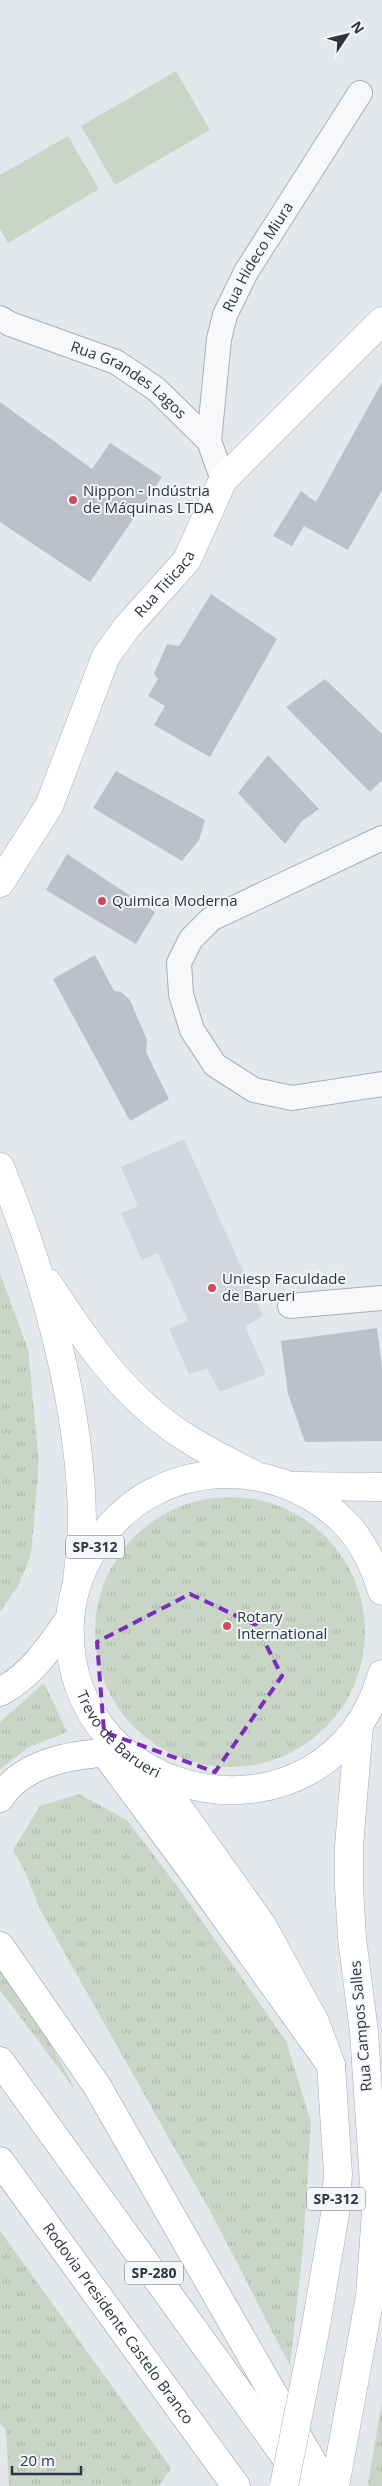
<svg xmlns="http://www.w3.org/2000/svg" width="382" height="2486" font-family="'Open Sans',sans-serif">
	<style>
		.built { fill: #d2d6de }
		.grass { fill: url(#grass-tufts) }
		.pitch { fill: #c9d6c5 }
		.building { fill: #bbc0ca }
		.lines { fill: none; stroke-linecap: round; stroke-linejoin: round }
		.street-casing { stroke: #a9aeb7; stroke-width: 26 }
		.secondary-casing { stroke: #a9aeb7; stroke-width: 29 }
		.primary-casing { stroke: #a3abb8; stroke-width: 29 }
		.highway-casing { stroke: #8b94a3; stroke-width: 29 }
		.street { stroke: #f7f8fa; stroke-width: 24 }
		.secondary { stroke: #fff; stroke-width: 28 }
		.primary { stroke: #fff; stroke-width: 28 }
		.highway { stroke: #fff; stroke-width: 28 }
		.primary-bridge-casing { stroke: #a3abb8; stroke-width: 29; stroke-linecap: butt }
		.primary-bridge { stroke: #fff; stroke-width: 28 }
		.marked { fill: none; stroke: #7b2cbf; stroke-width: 4; stroke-dasharray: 10 6; stroke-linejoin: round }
		.poi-dot { fill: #d1495b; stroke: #f4f6f9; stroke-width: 2 }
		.labels { text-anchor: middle; stroke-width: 4; stroke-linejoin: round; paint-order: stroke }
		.shield { fill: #f4f6f9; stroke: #676e7b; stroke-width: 1 }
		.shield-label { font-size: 14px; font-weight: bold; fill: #2b3445 }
		.street-label { font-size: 15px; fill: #2b3445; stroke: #f4f6f9 }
		.poi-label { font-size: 15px; fill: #2b3445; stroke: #f4f6f9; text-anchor: start }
	</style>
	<defs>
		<pattern id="grass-tufts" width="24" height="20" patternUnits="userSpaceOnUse" patternTransform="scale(1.25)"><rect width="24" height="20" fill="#c9d6c5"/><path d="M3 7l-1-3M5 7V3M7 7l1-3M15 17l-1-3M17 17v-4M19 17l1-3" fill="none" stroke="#adb8ab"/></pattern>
	</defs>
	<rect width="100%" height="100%" fill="#e4e7ec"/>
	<polygon class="built" points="184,1139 263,1316 245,1326 266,1374 220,1392 207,1368 189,1374 169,1329 188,1321 158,1253 142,1260 121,1213 138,1206 121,1167"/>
	<g class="grass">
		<polygon points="0,1274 28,1349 39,1462 31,1555 18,1586 0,1612"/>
		<circle cx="230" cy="1632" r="135"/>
		<polygon points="44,1683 67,1732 29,1747 0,1769 0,1722"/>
		<polygon points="79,1794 127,1820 180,1890 286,2041 311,2122 303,2248 290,2366 215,2220 41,1911 25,1872 13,1850 40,1806"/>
		<polygon points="0,1950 76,2091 0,1990"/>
		<polygon points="0,2231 171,2468 159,2486 9,2486 6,2429 0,2424"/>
		<polygon points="382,2401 382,2486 369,2486 368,2484"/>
	</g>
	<g class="pitch">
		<polygon points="176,71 210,130 115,185 81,126"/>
		<polygon points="68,136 99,189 8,243 0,229 0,175"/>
	</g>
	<g class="building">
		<polygon points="382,382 382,490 348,550 304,526 292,546 273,536 301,491 316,502"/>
		<polygon points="0,402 92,469 110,443 162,477 90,582 0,522"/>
		<polygon points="211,594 277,639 210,757 154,725 165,706 148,696 158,679 154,674 167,644 179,646"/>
		<polygon points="325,679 382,734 382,780 370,792 286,707"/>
		<polygon points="268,755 319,809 302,821 285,844 238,793"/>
		<polygon points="116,771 205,820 199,840 182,861 93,808"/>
		<polygon points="67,854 155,912 136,944 46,890"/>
		<polygon points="95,955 114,991 121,992 130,1000 147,1040 146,1052 169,1099 130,1121 53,979"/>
		<polygon points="377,1328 382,1368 382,1441 305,1442 288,1394 281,1341"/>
	</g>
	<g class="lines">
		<defs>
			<g id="street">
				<path id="s1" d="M0 318 10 324 116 362 156 389 209 441 223 480"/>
				<path id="s2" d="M209 441 219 339 225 315 246 272 360 93"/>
				<polyline points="382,838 211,919 191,939 179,963 181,994 192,1030 215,1065 254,1090 292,1098 382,1084"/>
				<polyline points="290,1306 382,1298"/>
			</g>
			<g id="secondary">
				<path id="s3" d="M0 883 49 806 106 656 127 627 187 560 223 480 382 321"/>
				<path d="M0 1167C44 1273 82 1409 82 1525 82 1543 79 1563 77 1581"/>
				<path d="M48 1283C86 1342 128 1403 190 1440 210 1453 232 1463 253 1474"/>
			</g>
			<g id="primary">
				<polyline points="294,1486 382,1487"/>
				<path id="s4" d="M382 1591C374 1565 362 1539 342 1520 273 1453 156 1459 100 1539 84 1562 72 1591 70 1620 60 1811 330 1858 382 1674"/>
				<polyline points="153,1772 262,1925 315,2022 331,2065 338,2174 335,2214 315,2331"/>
				<polyline points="335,2486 370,2296 376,2212 364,2032 352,1938 349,1887 349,1846 359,1725"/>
			</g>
			<g id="highway">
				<path d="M0 1692C32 1675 50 1647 70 1618"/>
				<polyline points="104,1752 190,1868 331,2065"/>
				<path d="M0 1798C25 1759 81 1753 123 1752"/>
				<polyline points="0,1946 97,2086 326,2486"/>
				<polyline points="0,2061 300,2477"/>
				<path id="s5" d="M0 2161 236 2486"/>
			</g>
		</defs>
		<use href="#street" class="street-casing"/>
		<use href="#secondary" class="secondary-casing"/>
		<use href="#primary" class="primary-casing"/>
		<use href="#highway" class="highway-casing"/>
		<use href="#street" class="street"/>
		<use href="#secondary" class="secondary"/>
		<use href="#primary" class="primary"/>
		<use href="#highway" class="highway"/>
		<defs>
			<polyline id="primary-bridge" points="284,2486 315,2331"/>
		</defs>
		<use href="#primary-bridge" class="primary-bridge-casing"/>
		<use href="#primary-bridge" class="primary-bridge"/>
	</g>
	<path class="marked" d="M190 1594 256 1625 282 1676 215 1772 104 1732 97 1642Z"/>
	<g class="poi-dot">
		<circle cx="73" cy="500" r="5"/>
		<circle cx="102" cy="901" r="5"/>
		<circle cx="212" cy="1288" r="5"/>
		<circle cx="227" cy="1626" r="5"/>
	</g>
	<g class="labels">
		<g class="shield">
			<rect x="66" y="1535.5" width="58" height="23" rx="4"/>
			<rect x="307" y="2187.5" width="58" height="23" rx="4"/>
			<rect x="125" y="2261.5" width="58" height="23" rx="4"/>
		</g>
		<g class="shield-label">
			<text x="95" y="1552">SP-312</text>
			<text x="336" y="2204">SP-312</text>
			<text x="154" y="2278">SP-280</text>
		</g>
		<g class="street-label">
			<text dy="5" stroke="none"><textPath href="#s2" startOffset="194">Rua Hideco Miura</textPath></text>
			<text dy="5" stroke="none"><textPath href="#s1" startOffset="144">Rua Grandes Lagos</textPath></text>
			<text dy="5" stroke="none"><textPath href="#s3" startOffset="345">Rua Titicaca</textPath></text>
			<text dy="5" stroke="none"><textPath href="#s4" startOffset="576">Trevo de Barueri</textPath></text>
			<text transform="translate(361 2026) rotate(-95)" y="5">Rua Campos Salles</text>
			<text dy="5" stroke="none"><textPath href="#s5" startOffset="201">Rodovia Presidente Castelo Branco</textPath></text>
		</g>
		<g class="poi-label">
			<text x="83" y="496">Nippon - Indústria<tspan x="83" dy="17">de Máquinas LTDA</tspan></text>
			<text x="112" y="906">Quimica Moderna</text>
			<text x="222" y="1284">Uniesp Faculdade<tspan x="222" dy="17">de Barueri</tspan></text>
			<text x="237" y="1622">Rotary<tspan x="237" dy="17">International</tspan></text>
		</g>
	</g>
	<g transform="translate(347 35) rotate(55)" stroke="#f4f6f9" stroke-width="4" paint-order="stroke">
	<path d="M0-4L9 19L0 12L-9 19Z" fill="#2b3445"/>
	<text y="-8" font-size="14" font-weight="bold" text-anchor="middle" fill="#2b3445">N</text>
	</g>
	<path d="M12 2466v8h69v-8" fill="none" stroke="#2b3445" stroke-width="2.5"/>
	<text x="20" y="2466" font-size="15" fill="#2b3445" stroke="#f4f6f9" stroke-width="4" paint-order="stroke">20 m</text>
</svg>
